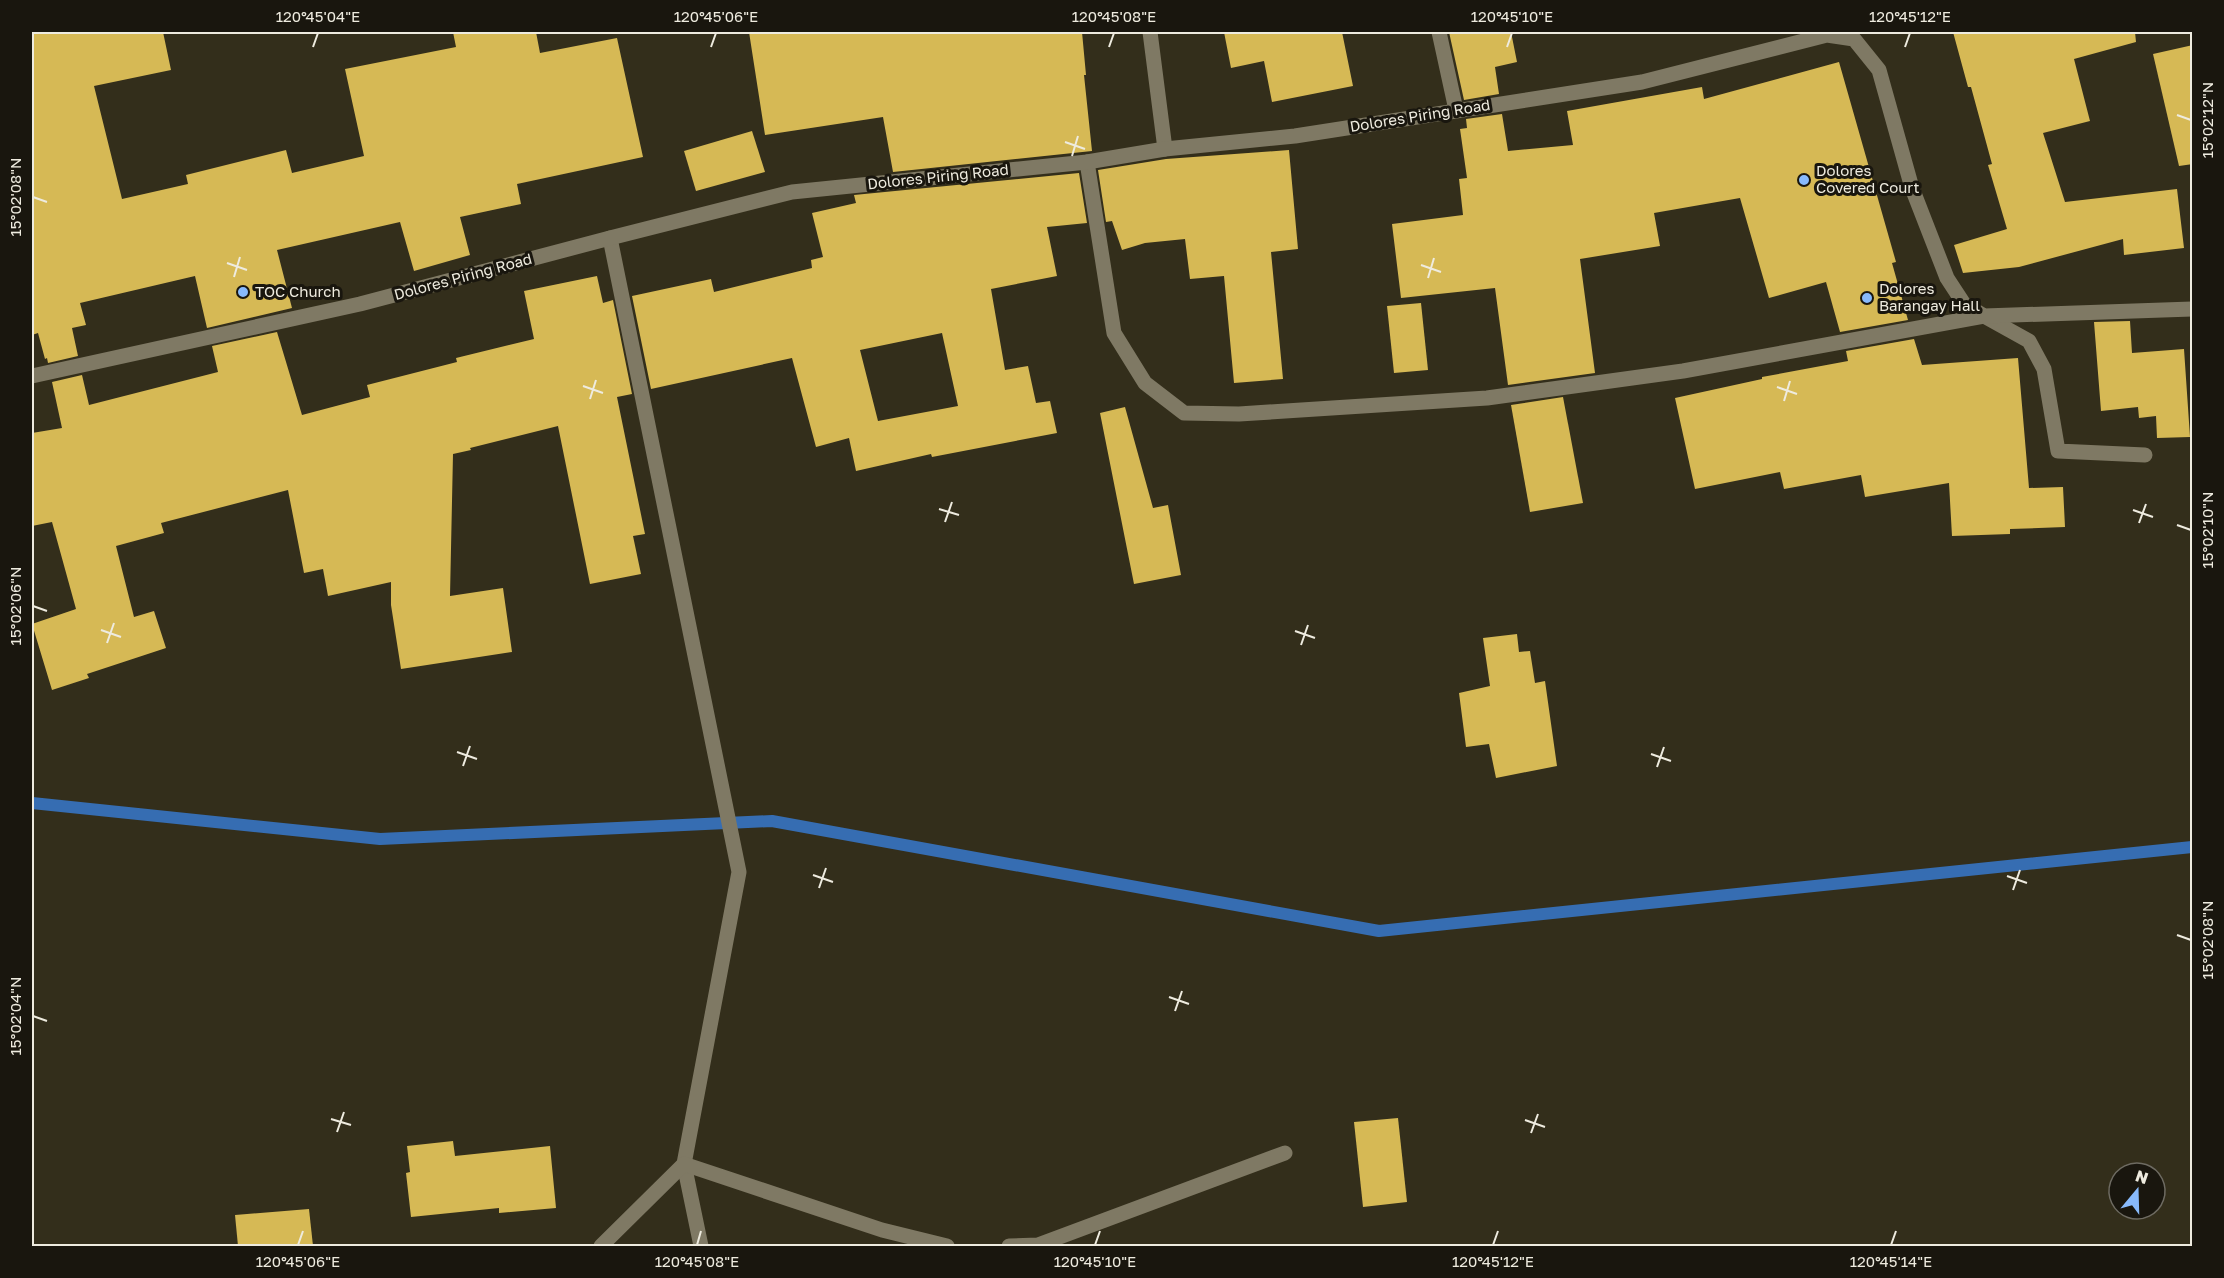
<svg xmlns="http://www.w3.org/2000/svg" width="2224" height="1278" font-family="'Golos Text',sans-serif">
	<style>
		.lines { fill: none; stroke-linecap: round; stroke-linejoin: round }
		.stream { stroke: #366db2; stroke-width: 12 }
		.building { fill: #d6b955; fill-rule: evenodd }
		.street { stroke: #7f7964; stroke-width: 15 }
		.ticks { fill: none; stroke: #eeebdf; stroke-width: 2 }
		.poi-dot { fill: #88bafc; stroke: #19160e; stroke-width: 2 }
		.labels { text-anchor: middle; stroke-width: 6; stroke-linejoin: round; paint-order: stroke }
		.street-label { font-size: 15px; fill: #eeebdf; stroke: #19160e }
		.poi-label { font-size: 15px; fill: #eeebdf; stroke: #19160e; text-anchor: start }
		.neatline { fill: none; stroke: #eeebdf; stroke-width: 2 }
		.ticks-label { font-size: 15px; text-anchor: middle; fill: #eeebdf }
	</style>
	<rect width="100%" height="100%" fill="#332e1b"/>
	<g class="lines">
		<polyline class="stream" points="32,803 380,839 772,821 1379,931 2192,847"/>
	</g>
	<g class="building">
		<polygon points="32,32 163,32 171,70 94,86 122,199 188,184 186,175 286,150 292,173 364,156 345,69 456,47 453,32 536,32 540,53 617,38 643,157 517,184 521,204 460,217 470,255 414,271 400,222 277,250 292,308 207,328 195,276 80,303 86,325 72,328 78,356 48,363 47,358 45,359 38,333 32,335"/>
		<polygon points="749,32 1082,32 1086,75 1084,75 1092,151 893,172 883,117 765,135"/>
		<polygon points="1224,32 1342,32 1353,86 1272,102 1264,61 1231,68"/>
		<polygon points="1449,32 1511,32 1517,62 1495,67 1499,94 1464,100"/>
		<polygon points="1953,32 2135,32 2136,42 2074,59 2090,121 2043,133 2065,202 2177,189 2184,248 2124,255 2123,239 2019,267 1963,273 1954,245 2007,229 1988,165 1992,164 1971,87 1968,87"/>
		<polygon points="2193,45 2193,164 2179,166 2153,54"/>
		<polygon points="1839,62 1896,262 1892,263 1908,320 1840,332 1826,282 1769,298 1740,198 1654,213 1660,246 1580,259 1595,373 1508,385 1495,288 1401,298 1392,224 1463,215 1459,179 1467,178 1460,129 1467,128 1466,119 1502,114 1508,151 1573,145 1567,111 1702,87 1704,99"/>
		<polygon points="752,131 765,172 696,191 684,151"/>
		<polygon points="1289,150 1298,249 1271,252 1283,379 1234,383 1224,276 1190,279 1185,239 1145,243 1122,250 1112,221 1106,222 1098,170 1166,159"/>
		<path d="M1079 173 1087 223 1047 227 1057 276 991 289 1005 370 1028 366 1036 403 1050 401 1057 433 932 457 931 454 856 471 849 438 816 447 792 358 651 389 632 296 711 279 714 292 812 268 811 260 823 257 812 213 856 203 854 195ZM942 333 958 406 878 421 860 350Z"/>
		<polygon points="597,276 603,303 613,300 632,394 617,397 645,534 633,536 641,574 590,584 558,426 470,448 471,450 453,454 450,596 503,588 512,652 401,669 391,605 391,582 328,596 323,569 304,573 288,490 161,523 164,533 116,546 134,617 154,611 166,648 87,674 89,678 52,690 32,624 76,609 52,522 32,526 32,433 62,428 52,382 82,375 89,405 218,372 212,346 277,332 302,415 370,397 367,385 457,362 456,358 534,339 524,291"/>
		<polygon points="1421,303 1428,370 1394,373 1387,306"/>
		<polygon points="2130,321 2132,353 2184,349 2190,437 2157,438 2156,416 2139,418 2138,407 2101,411 2094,322"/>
		<polygon points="1914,339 1922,365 2018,358 2029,488 2063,487 2065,527 2010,529 2010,534 1952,536 1949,483 1865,497 1861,475 1784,489 1780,472 1695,489 1675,398 1762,379 1762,377 1848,361 1846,351"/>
		<polygon points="1563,397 1583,503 1530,512 1511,405"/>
		<polygon points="1125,407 1153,508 1168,505 1181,575 1134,584 1100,413"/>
		<polygon points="1517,634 1519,652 1530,651 1535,683 1545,681 1557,766 1496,778 1489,744 1466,747 1459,693 1490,686 1483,638"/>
		<polygon points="1398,1118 1407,1202 1363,1207 1354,1122"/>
		<polygon points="453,1141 455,1156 550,1146 556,1208 499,1213 499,1208 411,1217 406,1173 410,1172 407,1146"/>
		<polygon points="309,1209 313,1246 238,1246 235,1215"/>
	</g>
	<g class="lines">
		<g class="street">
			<polyline points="1150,32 1165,149"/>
			<polyline points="1439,32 1456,110"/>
			<polyline points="1087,162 1114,333 1145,383 1184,413 1239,414 1487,398 1683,371 1984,316 2029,341 2044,369 2058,451 2145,455"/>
			<polyline points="610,238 739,872 684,1164 701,1246"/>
			<polyline points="32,376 360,304 610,238 792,192 1087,162 1165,149 1295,136 1642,82 1827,35 1854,39 1879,70 1912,188 1947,278 1964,304 1984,316 2192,309"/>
			<polyline points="601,1246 684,1164 882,1230 947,1246"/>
			<polyline points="1009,1246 1038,1245 1285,1153"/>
		</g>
	</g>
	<path class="ticks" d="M313 47 318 33M711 47 716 33M1109 47 1114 33M1507 47 1512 33M1905 47 1910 33M2177 115 2191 120M1065 142 1085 149M1072 156 1078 136M33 197 47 202M227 263 247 270M1421 265 1441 272M234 277 240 257M1428 278 1434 258M583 386 603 393M1777 387 1797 394M590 399 596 380M1784 401 1790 381M939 509 959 515M2133 510 2153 517M945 522 952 502M2139 523 2146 504M2177 525 2191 530M33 606 47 611M101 630 121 637M1295 631 1315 638M107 643 114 623M1301 645 1308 625M457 752 477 759M1651 754 1671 761M463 766 470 746M1657 767 1664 747M813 875 833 882M2007 876 2027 883M819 888 826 868M2013 890 2020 870M2177 935 2191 940M1169 997 1189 1004M1175 1011 1182 991M33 1016 47 1021M331 1119 351 1125M1525 1120 1545 1127M337 1132 344 1112M1531 1133 1538 1114M298 1245 303 1231M697 1245 701 1231M1095 1245 1100 1231M1493 1245 1498 1231M1891 1245 1896 1231"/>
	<g class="poi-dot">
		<circle cx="1804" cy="180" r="6"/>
		<circle cx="243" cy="292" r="6"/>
		<circle cx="1867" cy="298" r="6"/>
	</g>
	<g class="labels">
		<g class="street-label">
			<text transform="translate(1420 116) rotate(-9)" y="5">Dolores Piring Road</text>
			<text transform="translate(938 177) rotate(-6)" y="5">Dolores Piring Road</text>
			<text transform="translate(463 277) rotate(-15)" y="5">Dolores Piring Road</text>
		</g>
		<g class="poi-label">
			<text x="1816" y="176">Dolores<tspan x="1816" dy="17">Covered Court</tspan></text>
			<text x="1879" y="294">Dolores<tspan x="1879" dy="17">Barangay Hall</tspan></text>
			<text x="255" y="297">TOC Church</text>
		</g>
	</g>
	<rect width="2224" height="1278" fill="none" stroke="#19160e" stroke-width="66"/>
	<g transform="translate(2137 1191) rotate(19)"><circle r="28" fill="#19160e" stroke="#6e6b62" stroke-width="1.5"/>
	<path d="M0-4.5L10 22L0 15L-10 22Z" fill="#88bafc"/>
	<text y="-9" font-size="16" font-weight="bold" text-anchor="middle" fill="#eeebdf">N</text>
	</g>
	<rect x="33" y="33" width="2158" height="1212" class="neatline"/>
	<g class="ticks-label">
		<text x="318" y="22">120°45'04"E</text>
		<text x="716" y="22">120°45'06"E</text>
		<text x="1114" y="22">120°45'08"E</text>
		<text x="1512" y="22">120°45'10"E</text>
		<text x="1910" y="22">120°45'12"E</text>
		<text transform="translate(2208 120) rotate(-90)" y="5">15°02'12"N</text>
		<text transform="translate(16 197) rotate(-90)" y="5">15°02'08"N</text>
		<text transform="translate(2208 530) rotate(-90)" y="5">15°02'10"N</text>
		<text transform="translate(16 606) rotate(-90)" y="5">15°02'06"N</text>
		<text transform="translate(2208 940) rotate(-90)" y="5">15°02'08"N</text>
		<text transform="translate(16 1016) rotate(-90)" y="5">15°02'04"N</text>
		<text x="298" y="1267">120°45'06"E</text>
		<text x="697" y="1267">120°45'08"E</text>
		<text x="1095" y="1267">120°45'10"E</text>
		<text x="1493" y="1267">120°45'12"E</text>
		<text x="1891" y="1267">120°45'14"E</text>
	</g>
</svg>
